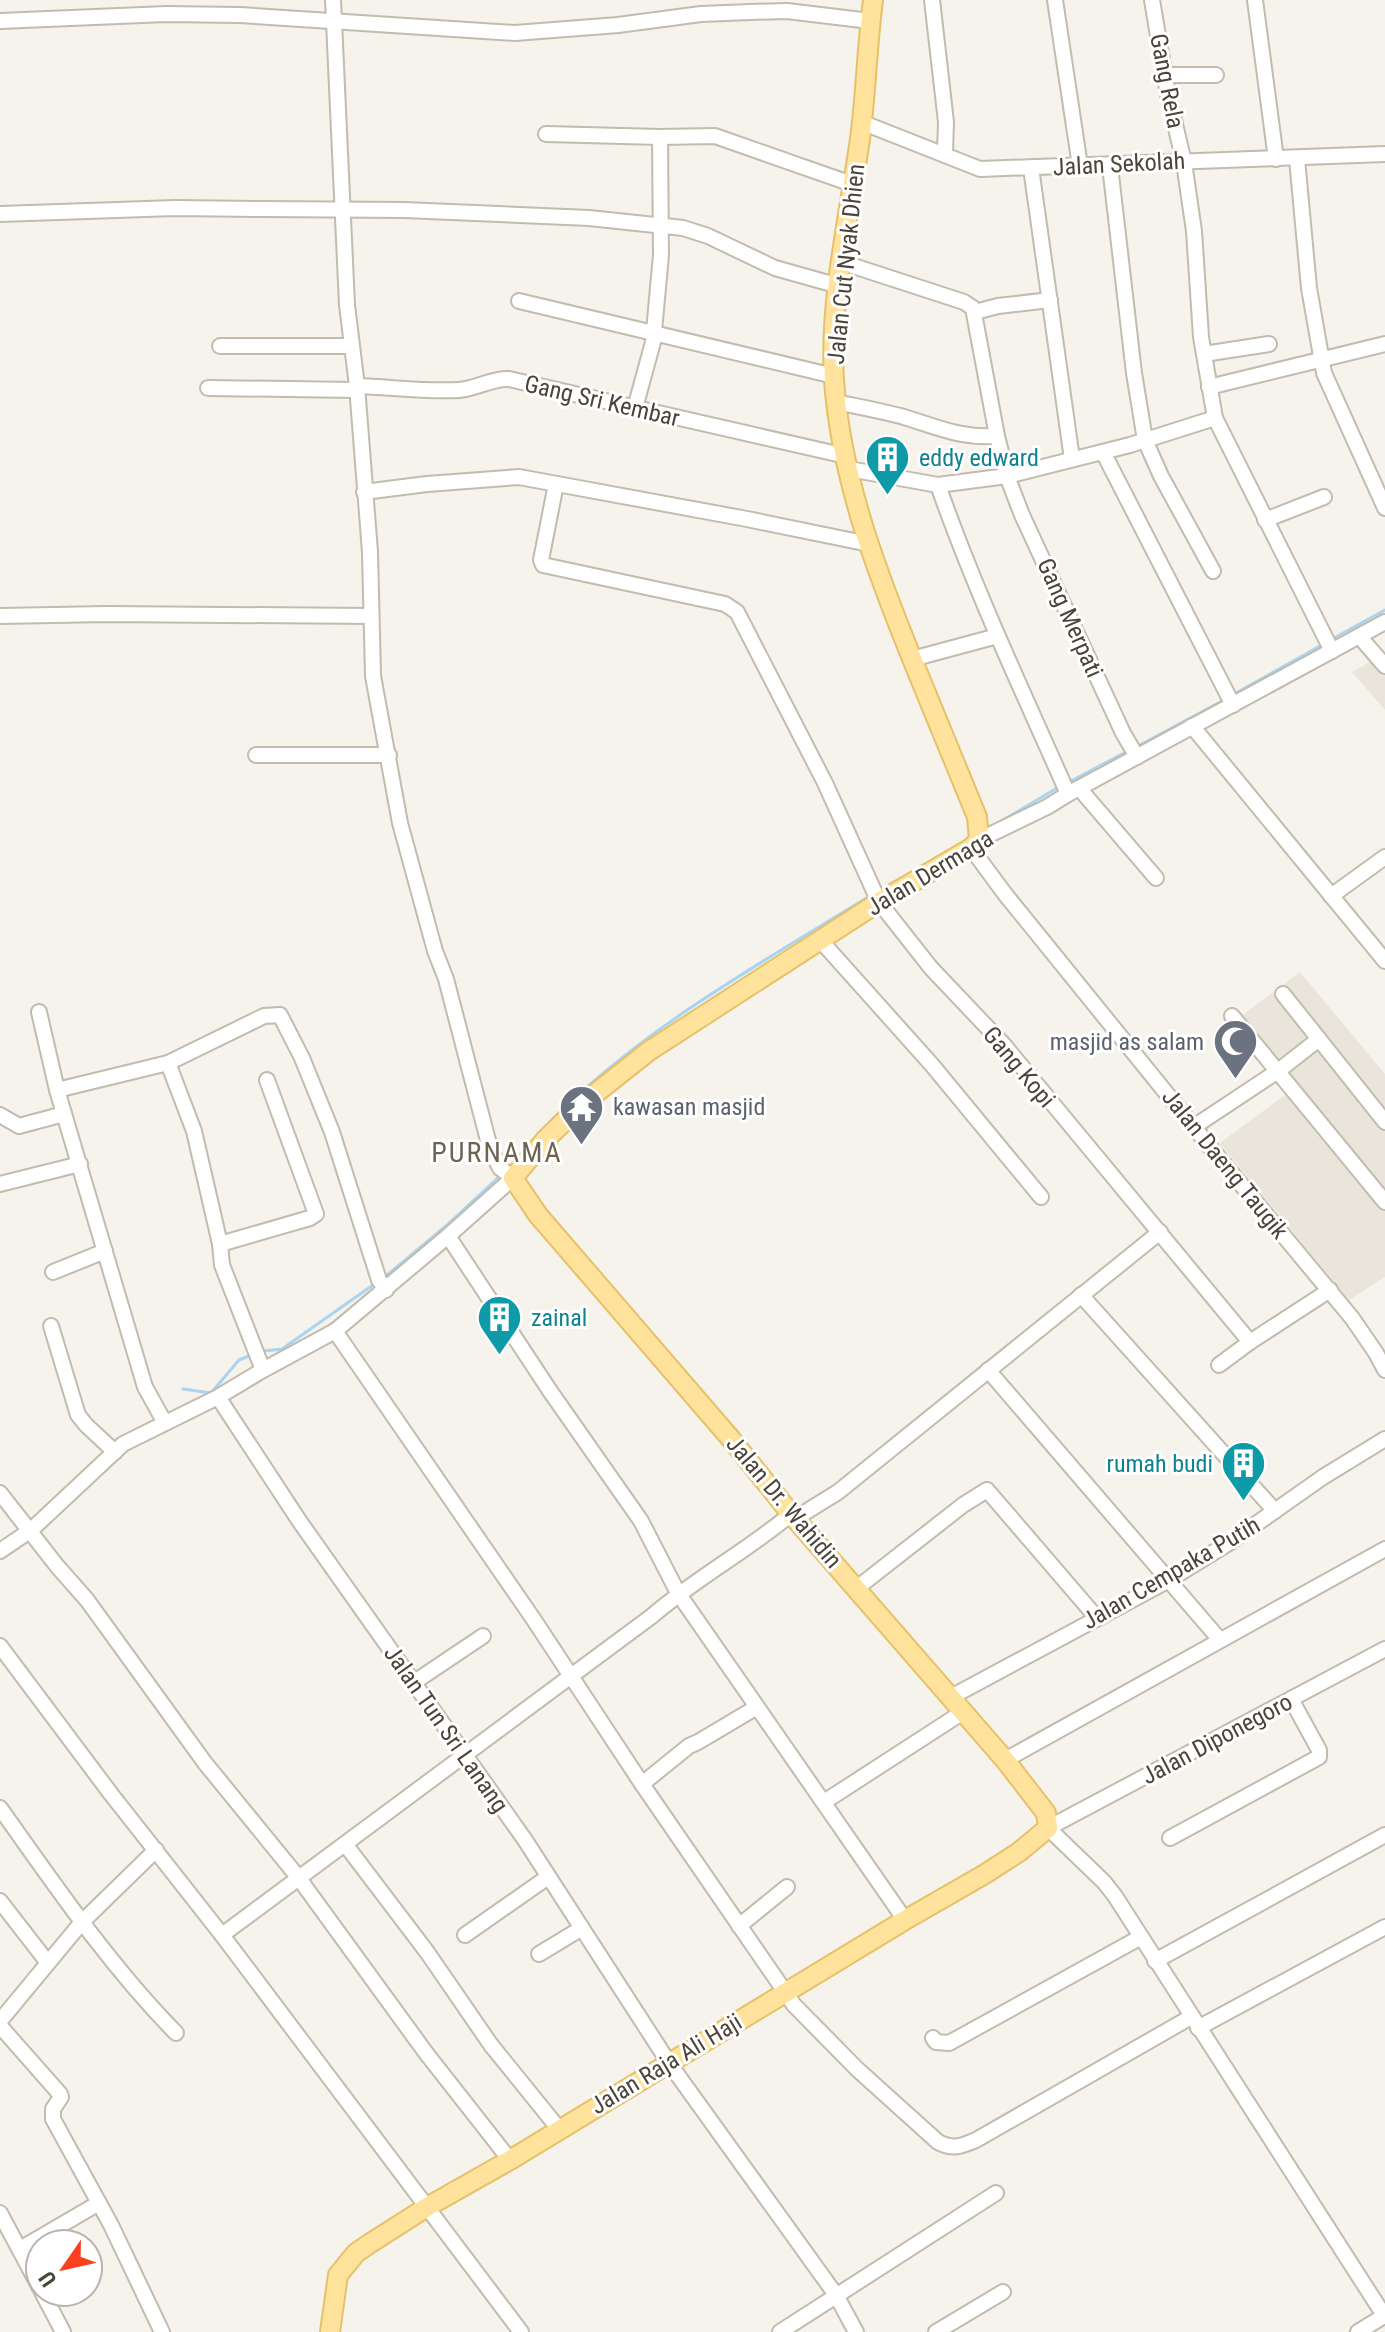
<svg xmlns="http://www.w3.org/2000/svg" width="1385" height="2332" font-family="'Roboto Condensed',sans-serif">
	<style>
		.residential { fill: #eae5da }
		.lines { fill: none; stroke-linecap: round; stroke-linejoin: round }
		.stream { stroke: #a9d4f2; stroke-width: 3 }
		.minor-casing { stroke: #c2bbae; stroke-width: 18 }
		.major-casing { stroke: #e6c16a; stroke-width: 22 }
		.minor { stroke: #fff; stroke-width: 14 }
		.major { stroke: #ffe39c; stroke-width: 18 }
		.labels { text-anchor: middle; stroke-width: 6; stroke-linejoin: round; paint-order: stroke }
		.street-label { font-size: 24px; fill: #4b4439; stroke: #fff }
		.culture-label { font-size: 24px; fill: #0d838f; stroke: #fff; text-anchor: start }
		.worship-label { font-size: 24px; fill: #5b616d; stroke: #fff; text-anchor: end }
		.quarter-label { font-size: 28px; letter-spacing: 2px; fill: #6e6250; stroke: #fff }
	</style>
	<rect width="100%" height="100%" fill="#f6f3ec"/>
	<g class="residential">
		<polygon points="1385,654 1385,710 1352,672"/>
		<polygon points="1300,972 1385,1074 1385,1277 1349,1300 1220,1143 1289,1092 1237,1019"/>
	</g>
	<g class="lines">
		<g class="stream">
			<polyline points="1334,638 1385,610"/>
			<polyline points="1236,693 1320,646"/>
			<polyline points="1140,745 1222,701"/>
			<polyline points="1071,781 1124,753"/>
			<polyline points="1005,819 1057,788"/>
			<polyline points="883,888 907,875"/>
			<path d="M546 1126C638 1031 756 966 868 897"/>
			<polyline points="522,1151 538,1135"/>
			<polyline points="386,1276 447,1225 502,1174"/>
			<polyline points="264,1351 282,1349 373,1285"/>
			<polyline points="183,1389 211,1393 239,1360 249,1356"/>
		</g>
		<defs>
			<g id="minor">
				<polyline points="932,0 946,122 945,153"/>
				<polyline points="1055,0 1080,166"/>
				<polyline points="1152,0 1168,95 1184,162 1189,197 1194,231 1201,337 1215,418 1332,651"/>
				<polyline points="1255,0 1276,159"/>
				<polyline points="0,21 166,14 240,15 515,33 618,25 701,14 750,12 787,11 870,21"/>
				<polyline points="1164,75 1216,75"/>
				<polyline points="861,122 980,169 1385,154"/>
				<polyline points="546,134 660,137 715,136 852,184"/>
				<polyline points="1297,159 1309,288 1324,373 1385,508"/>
				<polyline points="1110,166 1134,373 1145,440 1161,476 1213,571"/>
				<polyline points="1031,168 1072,459"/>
				<polyline points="0,214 175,208 261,209 404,210 589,218 683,228 708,236 775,268 839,286"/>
				<polyline points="841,262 964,302 973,308 997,436 1007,476 1022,515 1123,733 1137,757"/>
				<polyline points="519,301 834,376"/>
				<polyline points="975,312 998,306 1050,300"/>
				<polyline points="220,346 351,346"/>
				<polyline points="1204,354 1269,344"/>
				<path d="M357 386C390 387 426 392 459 390 476 389 492 378 509 379L846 456"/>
				<polyline points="1209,387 1385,344"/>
				<polyline points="208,388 357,390"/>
				<path d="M836 402C859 407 882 411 904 417 940 428 959 438 997 436"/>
				<polyline points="635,408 653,342 661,255 660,137"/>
				<polyline points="1103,452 1233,705"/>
				<polyline points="849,469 938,485 1007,476 1130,445 1215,418"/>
				<polyline points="556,484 541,560 543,565 725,604 737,612 825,783 879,902 931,968 1004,1045 1250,1342"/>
				<path d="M938 485C975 591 1023 692 1068 794"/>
				<polyline points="364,492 427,484 519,477 747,519 869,544"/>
				<polyline points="1265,520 1324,497"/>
				<polyline points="0,616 106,614 371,616"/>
				<polyline points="1359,636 1385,666"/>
				<polyline points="912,659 990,638"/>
				<polyline points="1192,726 1385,961"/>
				<polyline points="256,755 389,755"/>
				<polyline points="1079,788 1156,878"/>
				<polyline points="979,840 1047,807 1068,794 1385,622"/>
				<polyline points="971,848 1005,894 1210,1147 1352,1318 1376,1353 1385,1370"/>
				<polyline points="1331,896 1385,857"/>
				<polyline points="821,941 932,1065 1041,1197"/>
				<polyline points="1283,994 1385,1122"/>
				<polyline points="39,1012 57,1090 145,1387 165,1423"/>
				<polyline points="1232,1016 1385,1202"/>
				<polyline points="168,1063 194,1131 220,1244 222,1265 263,1370"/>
				<polyline points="57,1090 168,1063 264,1016 280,1015 302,1058 332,1132 379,1280 386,1290"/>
				<polyline points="0,1115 19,1126 64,1114"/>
				<polyline points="1195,1126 1278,1071 1319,1039"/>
				<polyline points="0,1184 80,1164"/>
				<polyline points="448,1236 550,1391 641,1521 678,1593 905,1920"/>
				<polyline points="220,1244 310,1218 316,1214 267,1080"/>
				<polyline points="53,1272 105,1251"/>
				<polyline points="1081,1295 1275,1511"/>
				<polyline points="51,1326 78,1415 86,1425 115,1452"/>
				<path d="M335 1331 534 1620 642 1784 794 2005 857 2069 938 2142C953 2150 962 2146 976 2140L1191 2017"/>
				<polyline points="1219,1365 1250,1342 1330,1290"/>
				<polyline points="988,1370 1220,1640"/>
				<polyline points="218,1397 300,1522 525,1840 669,2063 836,2295 856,2332"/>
				<polyline points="0,1493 57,1566 87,1600 205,1763 298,1877 426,2053 510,2160"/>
				<polyline points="796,1518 838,1492 1160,1232"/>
				<polyline points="0,1551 31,1530 123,1444 218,1397 263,1370 335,1331 448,1236 513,1178 500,1168 490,1148 446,979 435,951 400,823 373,676 370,552 357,386 347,305 333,0"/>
				<polyline points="857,1588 963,1505 987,1490 1097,1618"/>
				<polyline points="0,1646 111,1794 222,1935 521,2332"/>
				<polyline points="1385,1649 1048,1828 1104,1882 1115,1896 1385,2317"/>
				<polyline points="413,1683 483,1636"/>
				<polyline points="951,1697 1167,1581 1232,1541 1323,1477 1385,1439"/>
				<polyline points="1005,1760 1385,1549"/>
				<polyline points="642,1784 689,1746 698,1742 757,1707"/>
				<polyline points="824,1802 963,1712"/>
				<path d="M0 1808C55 1885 109 1965 176 2033"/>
				<polyline points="1170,1838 1319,1757 1319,1750 1291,1699"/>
				<polyline points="345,1844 427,1952 491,2045 559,2129"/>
				<polyline points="0,1901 48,1963"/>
				<polyline points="739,1926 787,1887"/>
				<path d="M222 1935 652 1616C696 1578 747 1551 791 1514"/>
				<polyline points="465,1935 548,1877"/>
				<polyline points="539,1954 582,1928"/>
				<polyline points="1155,1961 1385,1835"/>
				<polyline points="0,2021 82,1922 156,1850"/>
				<polyline points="0,2026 60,2094 61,2097 53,2109 53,2119 111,2225 162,2332"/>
				<polyline points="1198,2028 1385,1927"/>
				<polyline points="933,2038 936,2042 949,2043 1141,1937"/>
				<polyline points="0,2213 40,2288"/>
				<polyline points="20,2249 99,2203"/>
				<polyline points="42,2292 63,2332"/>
				<polyline points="780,2332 996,2193"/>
				<polyline points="936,2332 1003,2292"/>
				<polyline points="1358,2332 1384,2316"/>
			</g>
			<path id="major" d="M330 2332 338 2275 356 2253 369 2244 427 2207 510 2160 905 1920 985 1874 1019 1852 1048 1828 1046 1813 1005 1760 791 1514 731 1439 538 1215 513 1178 545 1140 582 1104 649 1051 879 902 971 848 979 840 977 817C957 768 937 720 917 671 879 578 841 481 834 380 829 303 849 216 860 139 866 93 867 46 873 0"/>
		</defs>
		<use href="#minor" class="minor-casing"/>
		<use href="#major" class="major-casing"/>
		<use href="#minor" class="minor"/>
		<use href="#major" class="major"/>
	</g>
	<defs>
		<symbol id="building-pin" viewBox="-11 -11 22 30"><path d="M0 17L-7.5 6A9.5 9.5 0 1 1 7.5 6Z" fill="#0f9aa8" stroke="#fff"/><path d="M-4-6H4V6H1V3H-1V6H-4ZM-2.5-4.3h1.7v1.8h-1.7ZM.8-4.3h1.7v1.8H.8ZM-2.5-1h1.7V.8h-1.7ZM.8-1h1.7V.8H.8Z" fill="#fff"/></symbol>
		<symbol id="mosque-pin" viewBox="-11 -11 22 30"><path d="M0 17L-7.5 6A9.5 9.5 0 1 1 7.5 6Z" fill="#6b7280" stroke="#fff"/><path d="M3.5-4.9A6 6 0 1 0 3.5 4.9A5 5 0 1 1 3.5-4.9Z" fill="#fff"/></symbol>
		<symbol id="temple-pin" viewBox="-11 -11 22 30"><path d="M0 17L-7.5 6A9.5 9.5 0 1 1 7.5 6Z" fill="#6b7280" stroke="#fff"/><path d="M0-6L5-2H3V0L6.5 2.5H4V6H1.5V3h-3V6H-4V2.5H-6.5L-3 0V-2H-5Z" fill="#fff"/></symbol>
	</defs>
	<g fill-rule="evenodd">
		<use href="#building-pin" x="862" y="432" width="51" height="69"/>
		<use href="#mosque-pin" x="1210" y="1016" width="51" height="69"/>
		<use href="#temple-pin" x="556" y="1082" width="51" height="69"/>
		<use href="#building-pin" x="474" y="1292" width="51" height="69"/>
		<use href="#building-pin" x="1218" y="1438" width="51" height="69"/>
	</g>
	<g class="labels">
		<g class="street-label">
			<text transform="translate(1167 81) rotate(79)" y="8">Gang Rela</text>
			<text transform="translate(1119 164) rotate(-3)" y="8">Jalan Sekolah</text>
			<text transform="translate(846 264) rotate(-84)" y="8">Jalan Cut Nyak Dhien</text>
			<text transform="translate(602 401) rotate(13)" y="8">Gang Sri Kembar</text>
			<text transform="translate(1070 618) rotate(66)" y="8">Gang Merpati</text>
			<text transform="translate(930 873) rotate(-31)" y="8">Jalan Dermaga</text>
			<text transform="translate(1019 1067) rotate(50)" y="8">Gang Kopi</text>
			<text transform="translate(1225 1164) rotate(51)" y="8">Jalan Daeng Taugik</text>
			<text transform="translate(784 1502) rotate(50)" y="8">Jalan Dr. Wahidin</text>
			<text transform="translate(1171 1573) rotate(-30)" y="8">Jalan Cempaka Putih</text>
			<text transform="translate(446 1729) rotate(55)" y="8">Jalan Tun Sri Lanang</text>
			<text transform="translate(1217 1739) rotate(-28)" y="8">Jalan Diponegoro</text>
			<text transform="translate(666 2064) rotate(-31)" y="8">Jalan Raja Ali Haji</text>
		</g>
		<g class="culture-label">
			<text x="919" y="466">eddy edward</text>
			<text x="531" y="1326">zainal</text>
			<text x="1213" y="1472" text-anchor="end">rumah budi</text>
		</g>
		<g class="worship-label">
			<text x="1204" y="1050">masjid as salam</text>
			<text x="613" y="1115" text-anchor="start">kawasan masjid</text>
		</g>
		<g class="quarter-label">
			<text x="497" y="1162">PURNAMA</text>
		</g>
	</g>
	<g transform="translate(64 2268) rotate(236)"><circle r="38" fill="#ffffff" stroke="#b7b4b0" stroke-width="2"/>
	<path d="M0-6L14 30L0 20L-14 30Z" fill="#fc3f1d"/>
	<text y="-12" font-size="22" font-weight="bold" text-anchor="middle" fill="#4b4439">U</text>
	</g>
</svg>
